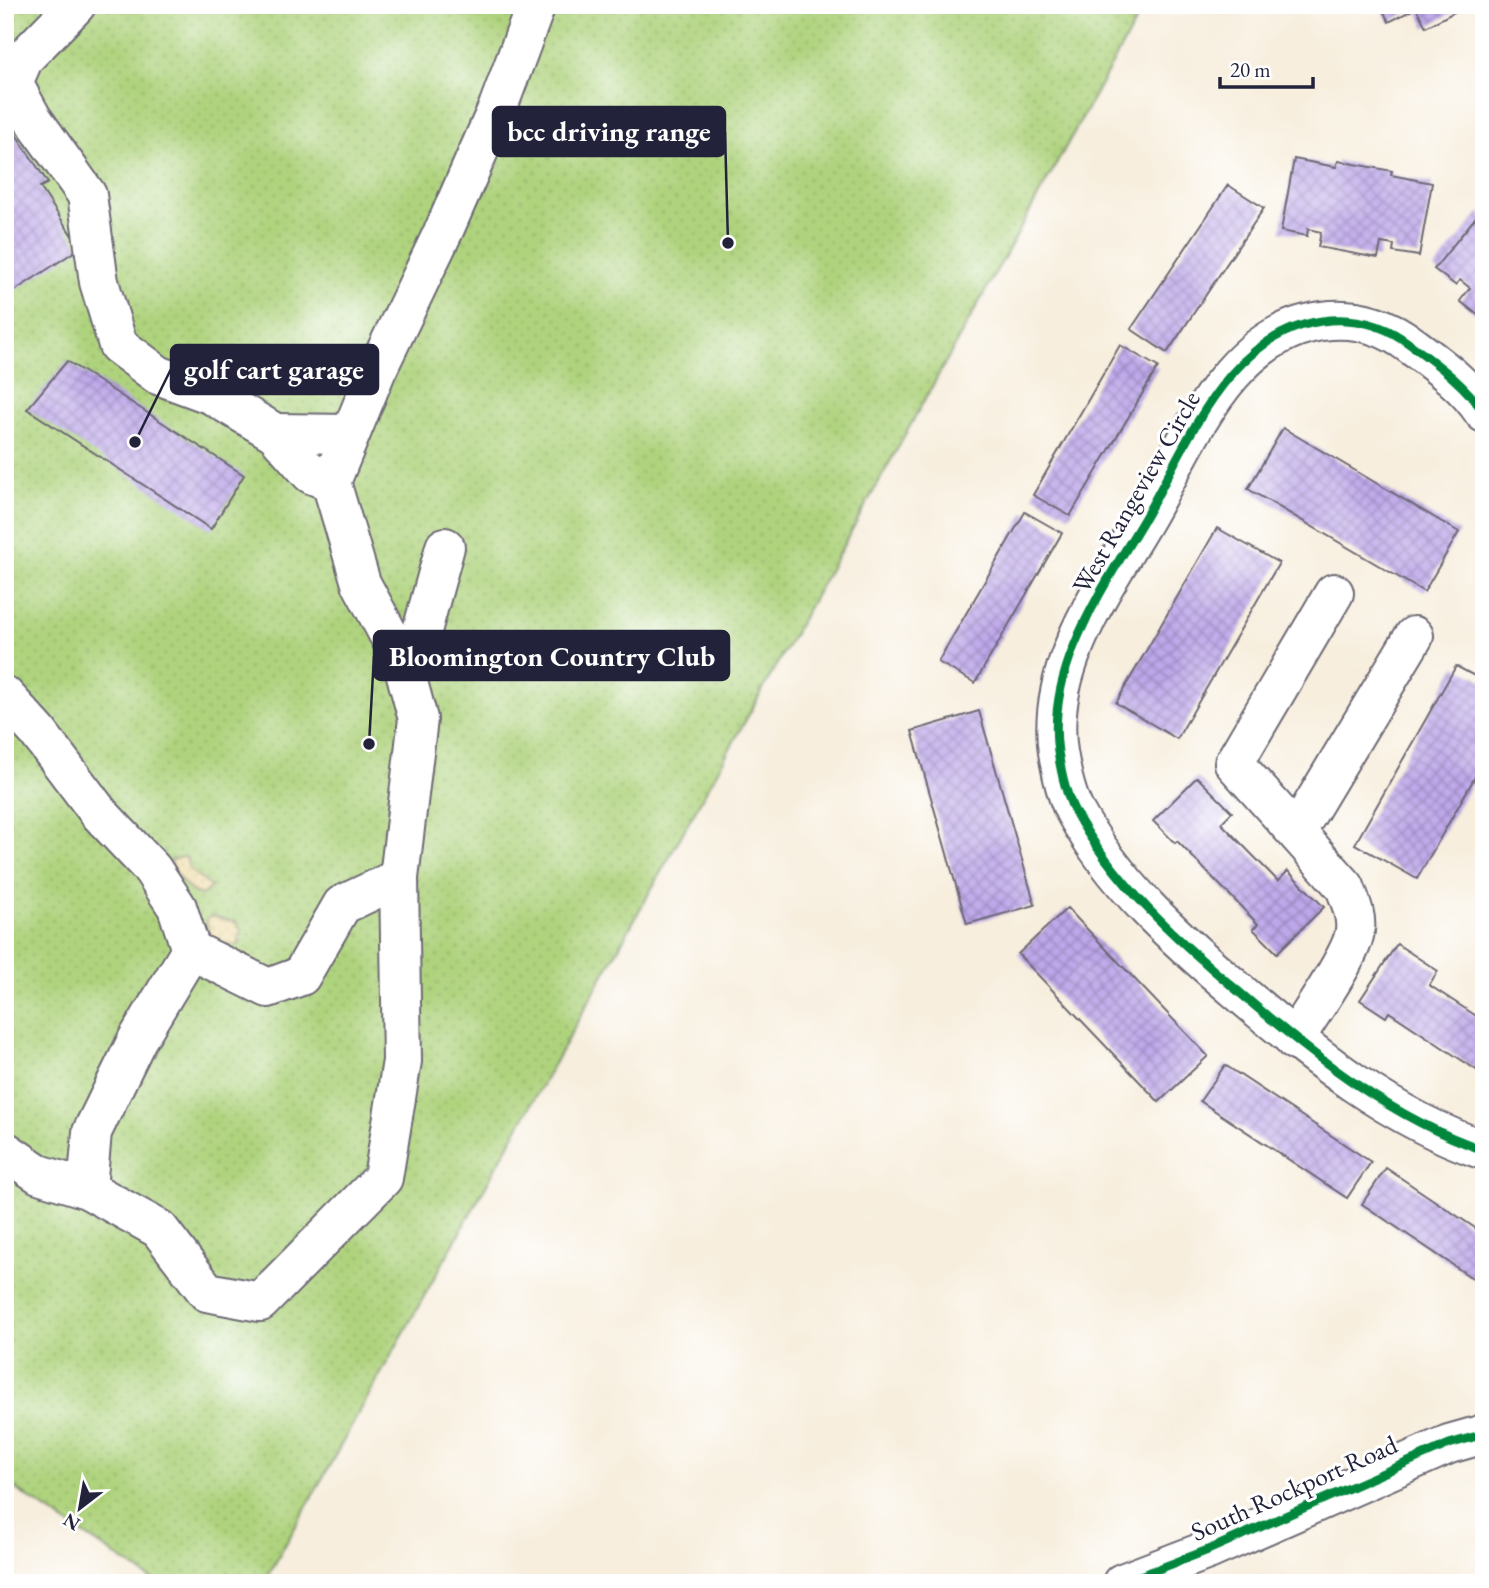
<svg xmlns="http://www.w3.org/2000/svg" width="1489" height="1588" font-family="'EB Garamond',serif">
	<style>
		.grass { fill: url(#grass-dots); stroke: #687a5c; stroke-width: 2 }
		.sand { fill: url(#sand-dots); stroke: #887e6c; stroke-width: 2 }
		.building { fill: url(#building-cross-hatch) }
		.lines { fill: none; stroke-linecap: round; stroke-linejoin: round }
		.minor-casing { stroke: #6d6974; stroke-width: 42 }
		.minor { stroke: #fff; stroke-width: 38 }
		.cycleway-casing { stroke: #fff; stroke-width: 13 }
		.cycleway { stroke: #00873e; stroke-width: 9 }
		.labels { text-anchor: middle; stroke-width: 6; stroke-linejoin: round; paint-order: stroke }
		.street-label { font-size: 26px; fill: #22223b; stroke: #fff }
		.leader { fill: none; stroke: #22223b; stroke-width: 2.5 }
		.callout-dot { fill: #22223b; stroke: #fff; stroke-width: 2.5 }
		.callout { fill: #22223b; stroke: #22223b; stroke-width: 2.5 }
		.callout-label { font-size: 28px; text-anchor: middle; font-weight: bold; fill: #fff }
	</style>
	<defs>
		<pattern id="grass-dots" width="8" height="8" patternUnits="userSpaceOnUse" patternTransform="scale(1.75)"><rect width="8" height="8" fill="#afd37d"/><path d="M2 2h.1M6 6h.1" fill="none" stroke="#96b56d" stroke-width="1.8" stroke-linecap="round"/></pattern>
		<pattern id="sand-dots" width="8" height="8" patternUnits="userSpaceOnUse" patternTransform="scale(1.75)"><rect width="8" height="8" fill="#eeda9e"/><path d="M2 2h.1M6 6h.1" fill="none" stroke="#ccbb89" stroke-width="1.8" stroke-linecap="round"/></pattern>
		<pattern id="building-cross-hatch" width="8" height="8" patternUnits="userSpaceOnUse" patternTransform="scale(1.75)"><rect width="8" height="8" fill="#bea8ea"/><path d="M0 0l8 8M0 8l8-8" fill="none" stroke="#9a88bf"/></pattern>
	</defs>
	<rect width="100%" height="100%" fill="#fff"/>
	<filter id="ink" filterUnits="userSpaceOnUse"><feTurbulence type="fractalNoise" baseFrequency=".0143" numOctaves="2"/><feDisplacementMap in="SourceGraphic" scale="14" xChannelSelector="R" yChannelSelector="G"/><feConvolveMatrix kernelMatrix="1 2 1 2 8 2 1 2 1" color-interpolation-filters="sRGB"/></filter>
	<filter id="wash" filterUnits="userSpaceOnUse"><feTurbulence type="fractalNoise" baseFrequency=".00686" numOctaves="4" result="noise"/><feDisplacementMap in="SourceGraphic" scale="28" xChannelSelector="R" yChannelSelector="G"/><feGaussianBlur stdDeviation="1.57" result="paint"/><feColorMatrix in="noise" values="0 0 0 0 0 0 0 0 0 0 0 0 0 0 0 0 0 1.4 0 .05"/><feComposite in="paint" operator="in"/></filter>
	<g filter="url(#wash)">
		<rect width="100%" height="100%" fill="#f7eedd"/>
		<polygon class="grass" points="5,5 1145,5 264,1583 157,1583 5,1482"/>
		<g class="sand">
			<path d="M181 857H186L189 869 211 887 202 895C186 892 177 876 170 861Z"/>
			<polygon points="211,916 236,922 241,932 238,945 213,945 206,920"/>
		</g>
		<g id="blocks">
			<g class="building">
				<polygon points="1380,5 1458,5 1460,9 1426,27 1416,8 1389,22"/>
				<polygon points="5,118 48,183 40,187 80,248 5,297"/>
				<polygon points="1294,159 1336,167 1338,161 1392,171 1391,175 1432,183 1419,256 1393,252 1394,245 1381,243 1378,258 1318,247 1321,232 1308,229 1307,236 1281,231"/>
				<polygon points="1228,185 1264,208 1167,353 1131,329"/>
				<polygon points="1480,212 1484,215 1484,320 1460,301 1470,288 1460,280 1455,285 1434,269"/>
				<polygon points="1120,345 1158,367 1070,516 1033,495"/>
				<polygon points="67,361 244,475 211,529 27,409"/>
				<polygon points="1283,428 1459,532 1424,592 1248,489"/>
				<polygon points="1025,512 1062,533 975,683 938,662"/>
				<polygon points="1217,528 1279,563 1177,739 1116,703"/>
				<polygon points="1456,666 1484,681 1484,761 1417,879 1355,844"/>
				<polygon points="979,711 1035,905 967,924 912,731"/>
				<polygon points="1197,777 1232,812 1221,823 1278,881 1288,871 1324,907 1277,953 1253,929 1258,924 1177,841 1175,843 1153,821"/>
				<polygon points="1067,908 1208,1056 1159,1102 1018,954"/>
				<polygon points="1397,944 1438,971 1429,985 1484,1021 1484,1075 1389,1012 1386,1017 1360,1000"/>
				<polygon points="1225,1065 1371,1162 1347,1198 1200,1101"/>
				<polygon points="1386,1168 1484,1234 1484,1286 1362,1204"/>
			</g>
		</g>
	</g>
	<g filter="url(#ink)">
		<use href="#blocks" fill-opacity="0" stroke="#6d6974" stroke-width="2"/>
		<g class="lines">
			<defs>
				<g id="minor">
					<polyline points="76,5 24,58 13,83 32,118 87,195 99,282 118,345 158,375 212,395 275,433 311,474 331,482"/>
					<path d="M1484 413C1466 385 1438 365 1411 345 1388 327 1360 318 1331 320 1231 327 1190 439 1147 514 1106 585 1045 666 1058 752 1061 771 1066 794 1074 810 1114 883 1176 939 1239 992 1312 1055 1392 1119 1484 1150"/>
					<polyline points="275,433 350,434"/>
					<polyline points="408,682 445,547"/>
					<polyline points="5,696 37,731 99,813 152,869 177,907 191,950 268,988 301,976 342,905 399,878 402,1061 383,1178 260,1302 207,1292 159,1229 87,1189 39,1174 5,1151"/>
					<polyline points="1297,831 1414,636"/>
					<polyline points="399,878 418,719 402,660 361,583 331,482 376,372 445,228 498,107 536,5"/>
					<path d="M1294 1040C1309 1015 1353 955 1355 930 1357 915 1350 901 1345 887L1234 763 1334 593"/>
					<polyline points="87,1189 92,1132 137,1040 191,950"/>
					<polyline points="1122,1583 1208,1550 1449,1444 1484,1434"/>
				</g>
			</defs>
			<use href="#minor" class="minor-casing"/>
			<use href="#minor" class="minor"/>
			<defs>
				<g id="cycleway">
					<path d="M1484 413C1466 385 1438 365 1411 345 1388 327 1360 318 1331 320 1231 327 1190 439 1147 514 1106 585 1045 666 1058 752 1061 771 1066 794 1074 810 1114 883 1176 939 1239 992 1312 1055 1392 1119 1484 1150"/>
					<polyline points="1122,1583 1208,1550 1449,1444 1484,1434"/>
				</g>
			</defs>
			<use href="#cycleway" class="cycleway-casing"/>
			<use href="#cycleway" class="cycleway"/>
		</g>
	</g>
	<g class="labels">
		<g class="street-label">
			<text transform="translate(1136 492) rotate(-60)" y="9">West Rangeview Circle</text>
			<text transform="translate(1294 1488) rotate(-24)" y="9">South Rockport Road</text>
		</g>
	</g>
	<path class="leader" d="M728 243L725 132M135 442L171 369M369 744L374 656"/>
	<g class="callout-dot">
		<circle cx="728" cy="243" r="7"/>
		<circle cx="135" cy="442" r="7"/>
		<circle cx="369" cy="744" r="7"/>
	</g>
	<g class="callout">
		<rect x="493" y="107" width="232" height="49" rx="7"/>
		<rect x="171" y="345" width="207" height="49" rx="7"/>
		<rect x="374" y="631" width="355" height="49" rx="7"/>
	</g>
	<g class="callout-label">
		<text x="609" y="141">bcc driving range</text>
		<text x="274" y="379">golf cart garage</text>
		<text x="552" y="666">Bloomington Country Club</text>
	</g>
	<rect width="1489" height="1588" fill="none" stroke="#fff" stroke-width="28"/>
	<g transform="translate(80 1508) rotate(211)" stroke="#ffffff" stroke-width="5" paint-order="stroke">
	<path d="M0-5L12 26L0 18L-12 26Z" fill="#22223b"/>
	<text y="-10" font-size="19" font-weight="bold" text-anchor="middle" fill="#22223b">N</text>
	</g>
	<path d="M1220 77v10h93v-10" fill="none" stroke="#22223b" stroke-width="3.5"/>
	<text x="1230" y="77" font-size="21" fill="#22223b" stroke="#ffffff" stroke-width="5" paint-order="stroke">20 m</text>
</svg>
